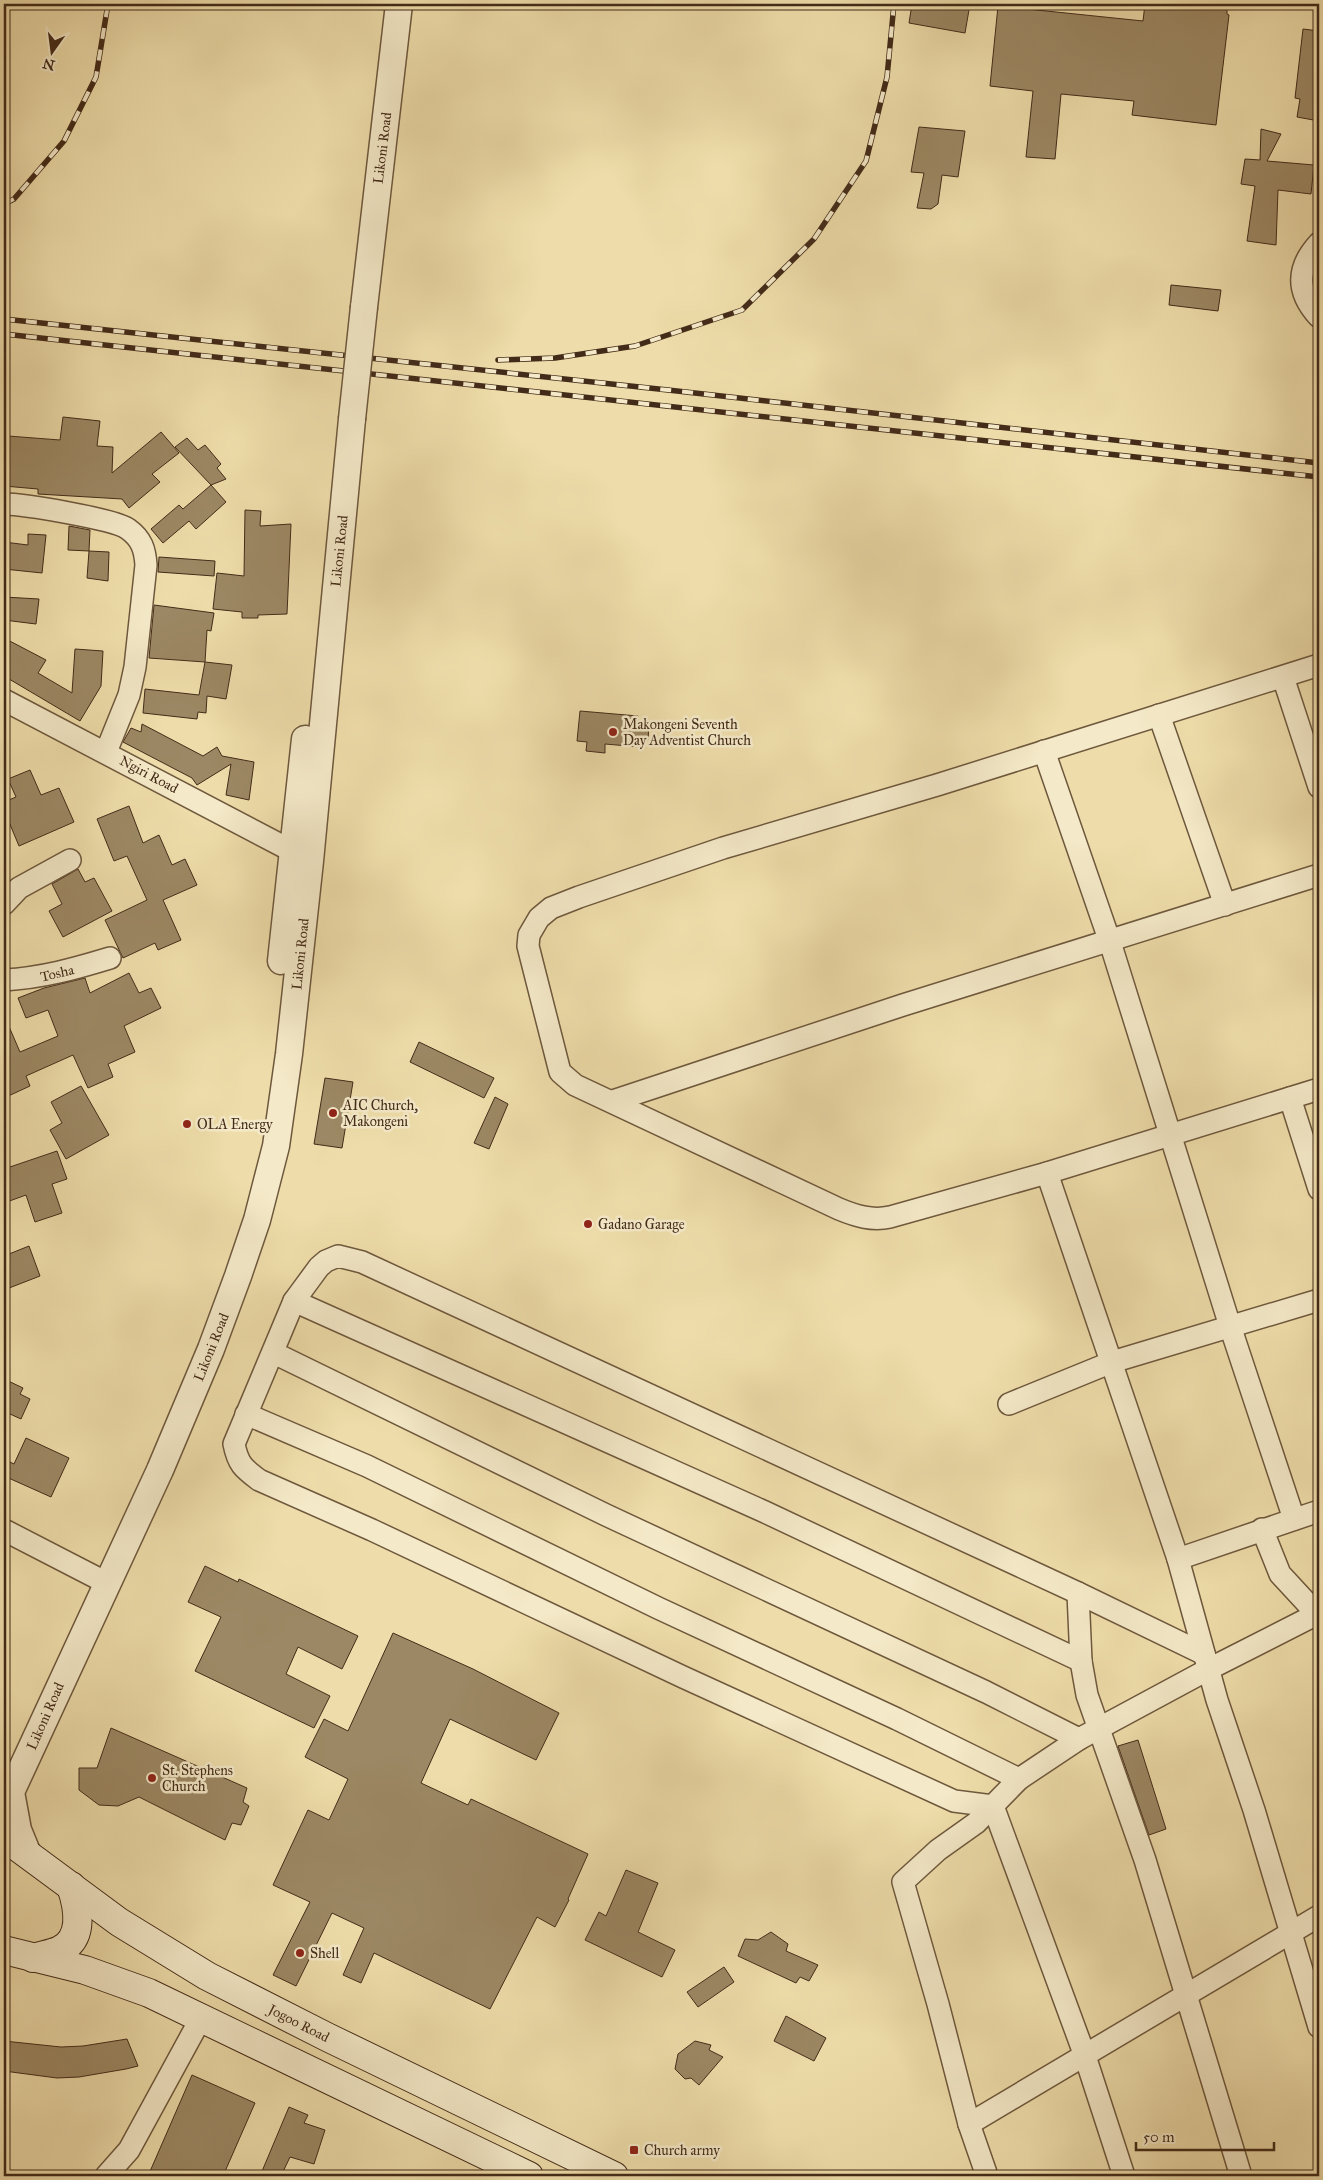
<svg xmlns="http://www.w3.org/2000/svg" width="1323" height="2180" font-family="'IM FELL Great Primer',serif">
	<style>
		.building { fill: #9c8864; stroke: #432b19 }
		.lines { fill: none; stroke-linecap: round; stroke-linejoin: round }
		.minor-casing { stroke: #6e583d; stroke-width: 24 }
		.tertiary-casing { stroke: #6e583d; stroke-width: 29 }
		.secondary-casing { stroke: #432b19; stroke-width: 30 }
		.minor { stroke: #f4e9c8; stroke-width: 21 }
		.tertiary { stroke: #f4e9c8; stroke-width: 26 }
		.secondary { stroke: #f4e9c8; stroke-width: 28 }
		.rail-casing { stroke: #432b19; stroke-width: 5.5 }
		.rail { stroke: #f4e9c8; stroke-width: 4; stroke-dasharray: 11; stroke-linecap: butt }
		.tertiary-bridge-casing { stroke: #6e583d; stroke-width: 29; stroke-linecap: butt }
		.tertiary-bridge { stroke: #f4e9c8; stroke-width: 26 }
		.poi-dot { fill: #8f2418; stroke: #f4e9c8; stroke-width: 2 }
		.labels { text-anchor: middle; stroke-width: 5; stroke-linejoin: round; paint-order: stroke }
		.street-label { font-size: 14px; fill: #432b19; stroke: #f4e9c8 }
		.poi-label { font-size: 14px; fill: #432b19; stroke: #f4e9c8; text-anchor: start }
	</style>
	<rect width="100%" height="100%" fill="#eda"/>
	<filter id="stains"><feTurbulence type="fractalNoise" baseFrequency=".004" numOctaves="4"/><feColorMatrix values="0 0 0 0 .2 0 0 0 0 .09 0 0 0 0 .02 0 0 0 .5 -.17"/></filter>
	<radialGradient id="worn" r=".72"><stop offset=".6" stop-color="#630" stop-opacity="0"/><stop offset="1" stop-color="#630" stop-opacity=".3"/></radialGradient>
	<g class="building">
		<polygon points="912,4 970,4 965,33 909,23"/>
		<polygon points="1145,4 1227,4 1227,14 1229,15 1216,125 1132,115 1134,101 1061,94 1055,159 1026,157 1033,91 990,86 998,6 1143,21"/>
		<polygon points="1303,29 1319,31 1319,121 1297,117 1300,99 1295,98"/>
		<polygon points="919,127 965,131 958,177 942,175 938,204 931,209 917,208 924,173 911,172"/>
		<polygon points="1261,129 1281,134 1267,161 1314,165 1311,194 1278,190 1276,245 1247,241 1255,186 1241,184 1245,159 1260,160"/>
		<polygon points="1171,285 1221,290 1218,311 1169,305"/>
		<polygon points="63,417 100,421 97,446 113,447 112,473 161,432 179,453 152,474 160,482 129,508 122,499 38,494 38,489 4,486 8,436 60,440"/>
		<polygon points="187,438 198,450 205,445 221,464 217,468 226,479 211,485 175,447"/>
		<polygon points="211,485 226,502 196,529 189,521 163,543 151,529 179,505 183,509"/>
		<polygon points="245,510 261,511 260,526 291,524 287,614 258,615 258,618 242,618 242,612 213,609 217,573 244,576"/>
		<polygon points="69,526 90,530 89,551 68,550"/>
		<polygon points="28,534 46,535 42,573 4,569 4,542 28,545"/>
		<polygon points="89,551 109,552 108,581 87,578"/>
		<polygon points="159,557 215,561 214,576 158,572"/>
		<polygon points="4,597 39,599 36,624 4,620"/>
		<polygon points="154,605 214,613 211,631 207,630 205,662 149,658"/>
		<polygon points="4,638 46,660 38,673 72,693 75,649 103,651 101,686 80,721 4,676"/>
		<polygon points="205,662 232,665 226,699 207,696 206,713 198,712 197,719 143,713 145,689 199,695"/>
		<polygon points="580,711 638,716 638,723 649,724 648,740 640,739 640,747 605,744 605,753 586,751 587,742 577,741"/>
		<polygon points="142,724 203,756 217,747 222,756 254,762 249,800 226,795 231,764 197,785 192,778 123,742 131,728 141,732"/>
		<polygon points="30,770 41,795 59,788 74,822 19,846 4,810 4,802 16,797 8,779"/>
		<polygon points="129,806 143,843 159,835 172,865 185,859 197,885 163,900 181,940 158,950 155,943 123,958 105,920 147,900 127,856 114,861 97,819"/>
		<polygon points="78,869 85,882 94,878 112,911 63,937 49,911 62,904 52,884"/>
		<polygon points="129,973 139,993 151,988 161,1008 124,1026 135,1052 108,1064 113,1077 88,1088 73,1055 26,1076 30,1086 4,1098 4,1015 20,1052 58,1036 48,1010 26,1018 18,998 44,988 85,978 90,993"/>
		<polygon points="419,1042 494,1078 484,1098 410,1062"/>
		<polygon points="325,1078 353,1082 342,1148 314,1144"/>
		<polygon points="81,1086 109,1135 66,1159 50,1130 62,1123 51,1102"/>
		<polygon points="495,1097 508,1104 489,1149 474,1143"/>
		<polygon points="57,1151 67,1179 52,1184 62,1213 35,1222 26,1195 4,1203 4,1169"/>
		<polygon points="29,1246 40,1276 4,1290 4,1256"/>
		<polygon points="4,1379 23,1388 20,1394 30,1399 21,1419 10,1414 4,1426"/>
		<polygon points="26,1438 69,1458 51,1497 4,1476 4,1459 14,1464"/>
		<polygon points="205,1566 238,1582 239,1579 358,1636 342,1669 298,1647 286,1674 330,1696 314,1728 195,1671 221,1617 188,1602"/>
		<polygon points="393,1633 473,1669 559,1713 536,1760 450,1719 421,1783 468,1805 471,1799 588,1854 568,1899 569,1900 555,1927 537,1917 490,2009 374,1953 361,1983 343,1975 364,1928 332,1913 296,1986 273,1975 310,1902 273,1885 308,1810 329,1820 348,1779 305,1757 324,1719 348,1731"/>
		<polygon points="111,1728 247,1788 243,1802 249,1806 241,1825 232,1823 225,1840 139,1797 118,1806 99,1805 79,1790 79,1768 97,1768"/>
		<polygon points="1138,1740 1166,1829 1149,1835 1118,1746"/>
		<polygon points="626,1870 658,1883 638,1932 675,1950 662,1977 585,1940 599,1912 606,1916"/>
		<polygon points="771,1932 788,1944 786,1951 818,1965 809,1981 800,1977 796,1983 738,1956 745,1939 758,1940"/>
		<polygon points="724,1967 734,1982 698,2007 687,1992"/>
		<polygon points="786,2016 826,2038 814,2061 774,2041"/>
		<polygon points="127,2039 138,2066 126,2069 79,2077 57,2078 4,2071 4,2041 61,2047 83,2046"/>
		<polygon points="695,2041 711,2045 709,2050 723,2057 699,2085 691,2078 685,2079 675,2069 678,2054"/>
		<polygon points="192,2075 255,2103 223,2176 148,2176"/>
		<polygon points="289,2107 308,2115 304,2123 325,2130 314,2164 290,2157 281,2176 260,2176"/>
	</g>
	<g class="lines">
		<defs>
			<g id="minor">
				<path d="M1319 243C1296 268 1296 292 1319 317"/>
				<path d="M4 504C23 504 114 519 128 529 142 539 145 550 146 565L135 667 129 695 106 752"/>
				<path d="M1319 665 937 785 723 848 579 897 551 908 539 918 529 935 528 946 560 1072 575 1085 839 1209C856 1216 872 1221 890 1217L1047 1173 1319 1089"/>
				<polyline points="1283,677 1319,787"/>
				<polyline points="4,700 292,851"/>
				<polyline points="1159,715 1225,905"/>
				<polyline points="1044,751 1110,942 1230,1326 1294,1519"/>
				<polyline points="4,904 19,888 70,860"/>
				<path d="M4 980C41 978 74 969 110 958"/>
				<polyline points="1290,1098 1319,1189"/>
				<polyline points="613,1101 903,1005 1319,875"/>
				<polyline points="1047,1173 1178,1559 1217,1700 1254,1810 1319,2027"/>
				<polyline points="294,1301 765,1512 1081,1661"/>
				<polyline points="274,1353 606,1515 986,1692 1079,1739"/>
				<polyline points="1009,1404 1112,1362 1319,1300"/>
				<polyline points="246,1414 367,1466 658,1608 897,1719 1019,1779"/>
				<polyline points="1262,1529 1280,1574 1317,1614 1319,1619"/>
				<polyline points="4,1530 99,1579"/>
				<polyline points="1178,1559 1319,1511"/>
				<polyline points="1078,1593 1081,1661 1087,1695 1145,1860 1241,2176"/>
				<polyline points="969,2124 1319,1916"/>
				<polyline points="106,2176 129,2150 201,2018"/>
				<polyline points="987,2176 969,2124 938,2004 903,1882 938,1850 976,1823 1019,1779 1079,1739 1209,1669 1319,1613"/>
				<path d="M1124 2176 1085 2056 993 1806 954 1801 683 1677 372 1530 259 1480C243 1468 238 1464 234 1444L294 1301 319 1267 326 1261 338 1256 362 1262 1078 1593 1204 1654"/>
			</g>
			<g id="tertiary">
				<polyline points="364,307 399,4"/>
				<polyline points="281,961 305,739"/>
				<polyline points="27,1852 18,1830 11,1792 160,1470 211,1349 238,1276 257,1220 276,1146 289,1054 310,861 352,419"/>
			</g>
			<g id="secondary">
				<polyline points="4,1837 119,1922 207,1976 327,2037 614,2176"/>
				<polyline points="4,1950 85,1970 149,1993 529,2176"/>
				<path d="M33 1958C42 1955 52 1954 60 1950 85 1938 78 1907 71 1886"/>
			</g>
		</defs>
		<use href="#minor" class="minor-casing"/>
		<use href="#tertiary" class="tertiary-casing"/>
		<use href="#secondary" class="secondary-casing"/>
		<use href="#minor" class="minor"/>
		<use href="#tertiary" class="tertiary"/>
		<use href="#secondary" class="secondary"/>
		<defs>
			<g id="rail">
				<polyline points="4,204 14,199 64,141 96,77 108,4"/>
				<polyline points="4,319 668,390 1319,463"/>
				<polyline points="4,334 1319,477"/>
				<polyline points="498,360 555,358 635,346 742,310 814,239 866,161 887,77 894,4"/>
			</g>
		</defs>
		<use href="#rail" class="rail-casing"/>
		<use href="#rail" class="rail"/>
		<defs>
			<polyline id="tertiary-bridge" points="352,419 364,307"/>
		</defs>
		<use href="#tertiary-bridge" class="tertiary-bridge-casing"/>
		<use href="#tertiary-bridge" class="tertiary-bridge"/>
	</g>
	<g class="poi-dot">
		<circle cx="613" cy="732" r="5"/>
		<circle cx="333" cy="1113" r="5"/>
		<circle cx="187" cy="1124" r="5"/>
		<circle cx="588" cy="1224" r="5"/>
		<circle cx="152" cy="1778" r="5"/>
		<circle cx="300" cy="1953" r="5"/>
		<rect x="629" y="2145" width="10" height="10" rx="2.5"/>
	</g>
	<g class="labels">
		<g class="street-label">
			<text transform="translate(382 148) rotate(-83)" y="5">Likoni Road</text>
			<text transform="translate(339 551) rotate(-84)" y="5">Likoni Road</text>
			<text transform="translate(149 774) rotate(28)" y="5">Ngiri Road</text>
			<text transform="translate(300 954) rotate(-84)" y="5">Likoni Road</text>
			<text transform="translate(57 973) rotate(-13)" y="5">Tosha</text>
			<text transform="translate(211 1347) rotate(-68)" y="5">Likoni Road</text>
			<text transform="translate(45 1716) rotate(-66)" y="5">Likoni Road</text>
			<text transform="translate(299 2023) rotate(27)" y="5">Jogoo Road</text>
		</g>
		<g class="poi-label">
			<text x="623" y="729">Makongeni Seventh<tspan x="623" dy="16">Day Adventist Church</tspan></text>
			<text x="343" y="1110">AIC Church,<tspan x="343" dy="16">Makongeni</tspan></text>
			<text x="197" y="1129">OLA Energy</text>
			<text x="598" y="1229">Gadano Garage</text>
			<text x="162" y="1775">St. Stephens<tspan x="162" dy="16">Church</tspan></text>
			<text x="310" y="1958">Shell</text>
			<text x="644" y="2155">Church army</text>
		</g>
	</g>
	<rect width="1323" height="2180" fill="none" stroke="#eda" stroke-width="20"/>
	<rect x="5" y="5" width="1313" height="2170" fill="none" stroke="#432b19" stroke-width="2.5"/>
	<rect x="10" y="10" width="1303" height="2160" fill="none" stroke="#432b19"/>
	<g transform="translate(52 52) rotate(194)" stroke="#f4e9c8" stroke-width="4" paint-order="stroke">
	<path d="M0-4L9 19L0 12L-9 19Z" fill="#432b19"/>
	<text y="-8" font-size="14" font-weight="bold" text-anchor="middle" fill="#432b19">N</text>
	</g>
	<path d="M1136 2142v8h138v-8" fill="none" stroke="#432b19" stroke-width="2.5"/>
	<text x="1143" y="2142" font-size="15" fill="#432b19" stroke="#f4e9c8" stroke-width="4" paint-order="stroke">50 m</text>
	<rect width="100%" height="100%" filter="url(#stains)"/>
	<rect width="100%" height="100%" fill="url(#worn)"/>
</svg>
